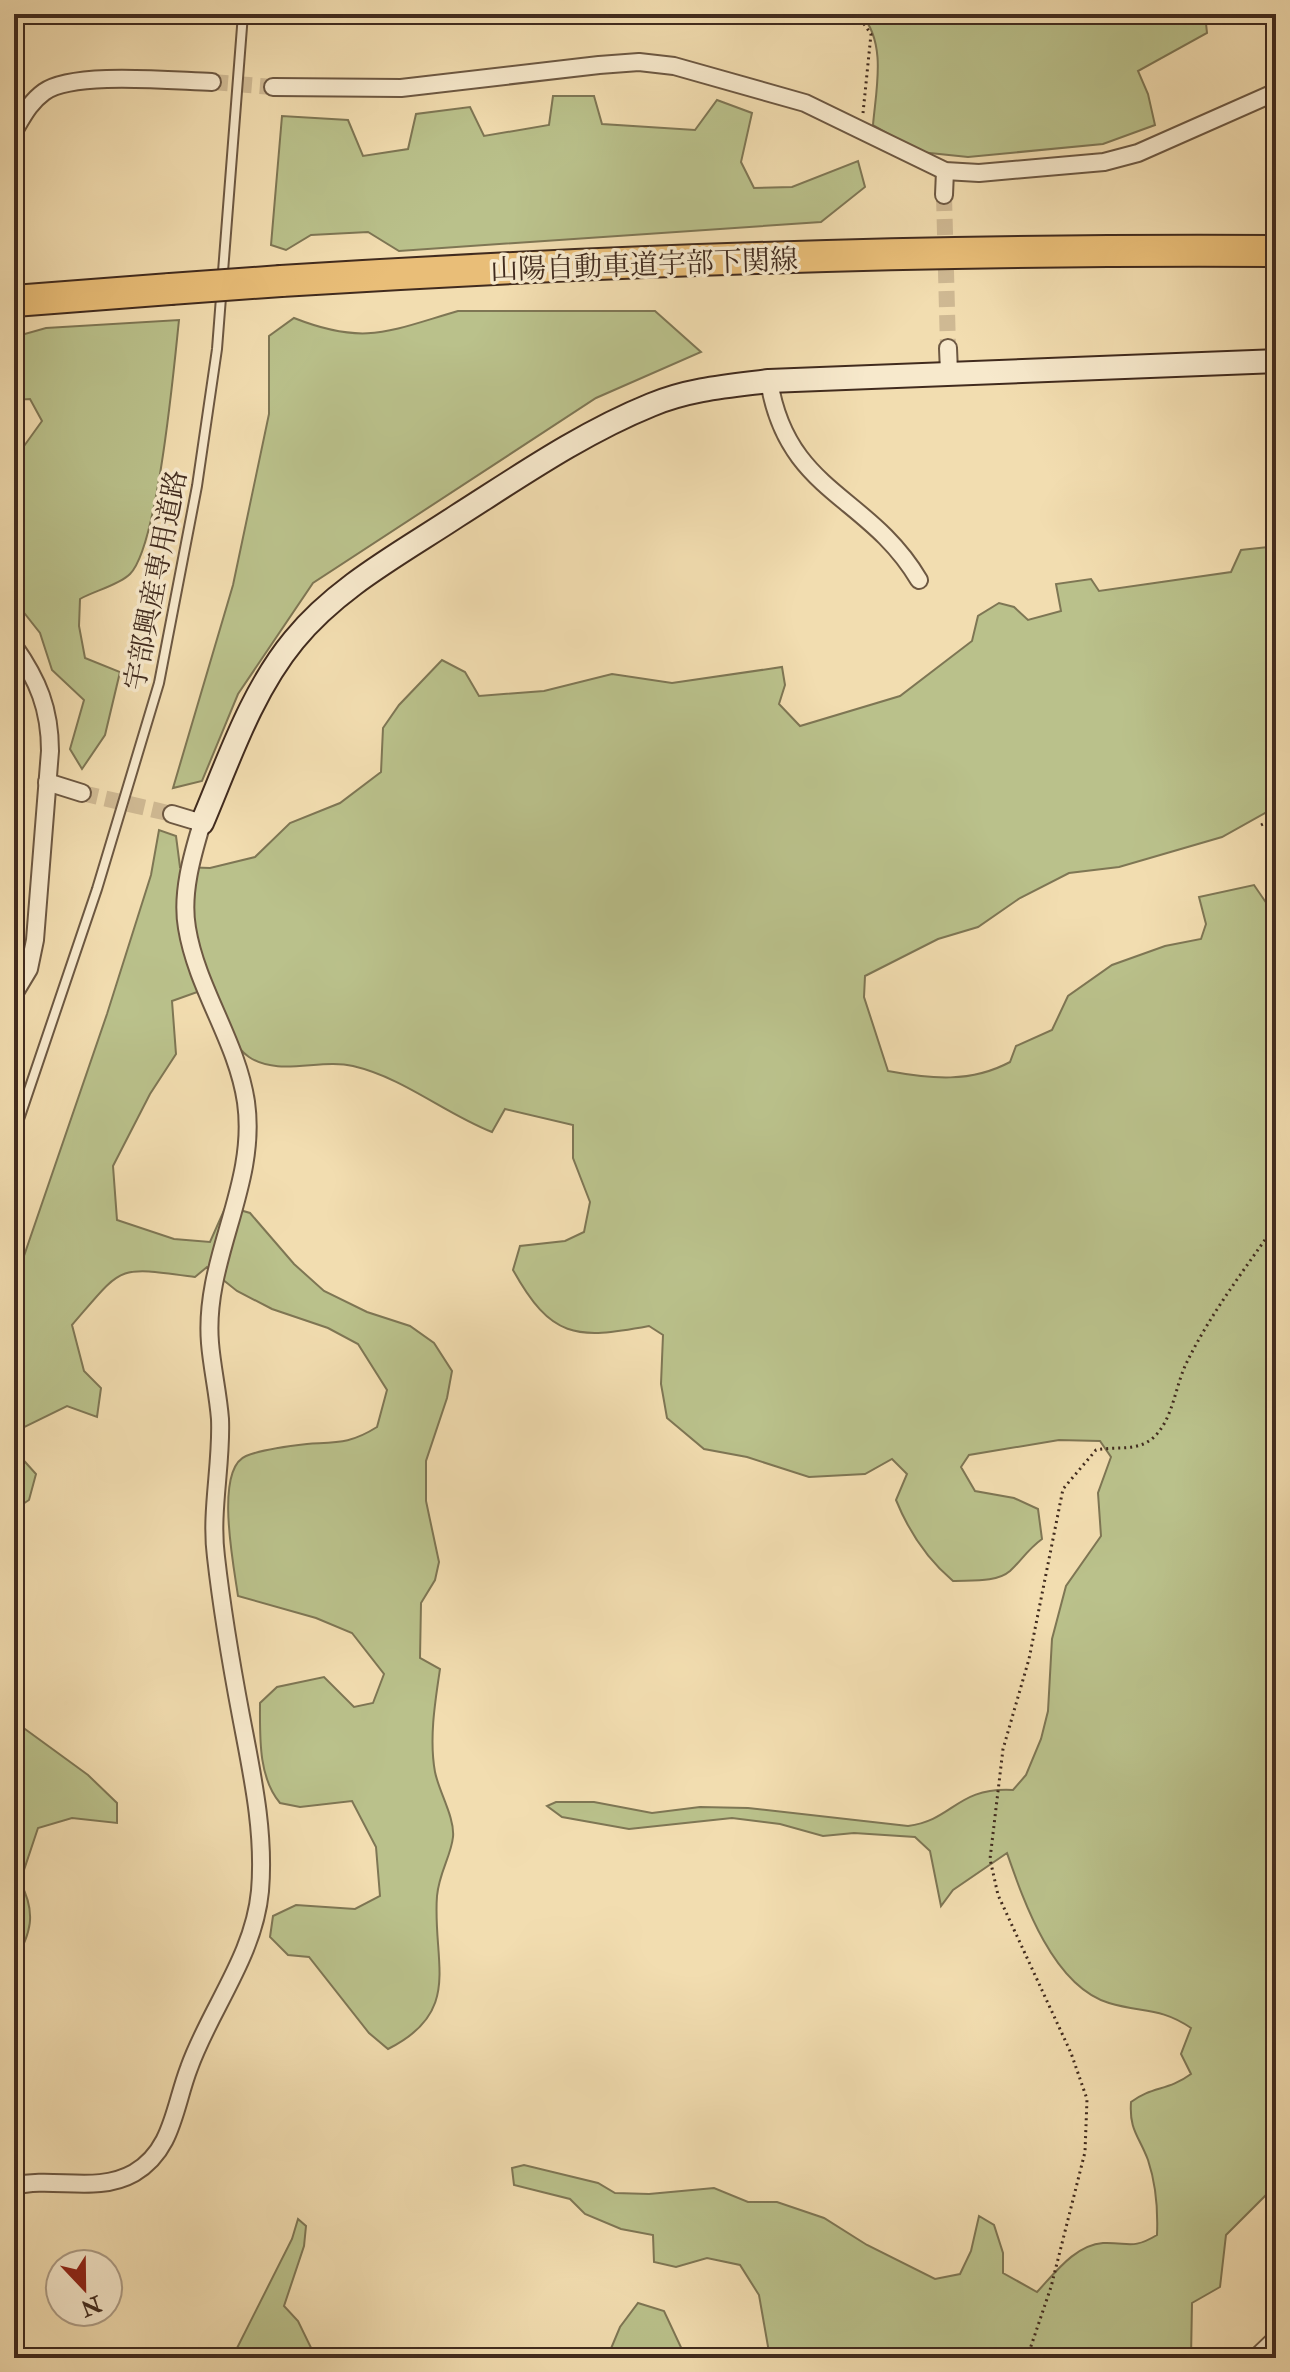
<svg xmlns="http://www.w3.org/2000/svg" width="1290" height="2372" font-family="'IM FELL Double Pica','Noto Serif JP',serif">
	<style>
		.green { fill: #bac18b; stroke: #7e7654; stroke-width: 2 }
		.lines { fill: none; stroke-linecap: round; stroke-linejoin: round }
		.street-tunnel { stroke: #cfb993; stroke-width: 16; stroke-dasharray: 16 8; stroke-linecap: butt }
		.lane-casing { stroke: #6d5842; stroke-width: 12 }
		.street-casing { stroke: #6d5842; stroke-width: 20 }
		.secondary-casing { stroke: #412b1e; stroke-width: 26 }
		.highway-casing { stroke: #412b1e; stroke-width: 34 }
		.path { stroke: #412b1e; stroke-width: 3; stroke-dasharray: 2 4; stroke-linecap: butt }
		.lane { stroke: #f7e9cc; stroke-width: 8 }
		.street { stroke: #f7e9cc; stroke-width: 16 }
		.secondary { stroke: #f7e9cc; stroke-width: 22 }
		.highway { stroke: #e9be78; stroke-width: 30 }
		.highway-bridge-casing { stroke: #412b1e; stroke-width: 34; stroke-linecap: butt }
		.highway-bridge { stroke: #e9be78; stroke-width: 30 }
		.labels { text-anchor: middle; stroke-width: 7; stroke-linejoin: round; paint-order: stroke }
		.street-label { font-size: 28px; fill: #412b1e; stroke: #f7e9cc }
	</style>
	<rect width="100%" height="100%" fill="#f2ddb0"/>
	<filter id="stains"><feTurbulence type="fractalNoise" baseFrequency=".0025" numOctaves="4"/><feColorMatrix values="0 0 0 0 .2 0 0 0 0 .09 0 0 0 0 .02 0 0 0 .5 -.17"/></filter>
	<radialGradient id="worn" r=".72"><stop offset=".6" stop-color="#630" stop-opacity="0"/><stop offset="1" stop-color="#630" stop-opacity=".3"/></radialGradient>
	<g class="green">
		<path d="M861 14H1205L1207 33 1138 71 1148 94 1155 125 1103 144 968 157 920 152 873 125C876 89 887 43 861 14Z"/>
		<polygon points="553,96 594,96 602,124 695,130 717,100 752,113 741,162 754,188 792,187 858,161 865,187 821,222 399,251 368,232 311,235 286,250 271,245 282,116 348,120 363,156 408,149 416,114 470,107 484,136 549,125"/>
		<path d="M458 311H655L701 352 596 398 313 583 238 694 202 781 173 788 233 585 269 414V336L294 318C365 346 389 331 458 311Z"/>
		<path d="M179 320C174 367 158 546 130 574 119 585 94 591 80 599L79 626 85 658 120 672 105 735 82 769 70 749 84 700 52 670 40 633 14 600V460L42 421 30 399 14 400V337L46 328Z"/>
		<path d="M1268 547 1276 555V807L1222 837 1119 867 1069 873 1020 898 978 927 938 939 865 976 864 997 888 1071C931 1079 971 1083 1010 1062L1016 1046 1052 1030 1068 996 1112 965 1165 946 1201 939 1206 924 1199 897 1254 885 1267 904 1276 902V2185L1226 2235 1220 2287 1192 2303 1191 2358H770L759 2295 740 2265 707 2258 676 2267 654 2262 653 2235 621 2229 585 2214 570 2199 514 2185 512 2168 524 2165 598 2183 615 2193 649 2194 714 2188 748 2202H777L824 2218 867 2245 935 2279 960 2274 971 2251 979 2216 994 2225 1003 2253V2273L1037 2292C1055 2273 1075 2245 1103 2243 1129 2242 1132 2250 1157 2235 1158 2211 1156 2184 1148 2160 1139 2136 1129 2130 1131 2102 1152 2086 1168 2091 1191 2074L1181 2054 1191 2028C1160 2007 1142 2013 1109 2003 1053 1986 1024 1902 1007 1853L953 1890 941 1906 930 1851 915 1837 854 1833 823 1836 780 1824 732 1818 629 1829 562 1817 547 1806 556 1802H594L652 1813 700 1807 748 1808 908 1826C954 1820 956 1787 1013 1790L1026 1775 1041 1739 1048 1711 1052 1639 1066 1586 1101 1536 1098 1493 1111 1457 1100 1441 1059 1440 969 1455 961 1467 975 1491 1014 1498 1038 1509 1042 1539C1027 1550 1022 1560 1010 1571 996 1583 971 1580 953 1581 927 1559 909 1532 896 1500L907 1474 892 1459 865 1474 809 1477 747 1457 704 1449 667 1418 661 1384 663 1335 649 1326C575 1340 551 1338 513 1270L520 1246 565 1241 584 1232 590 1202 573 1158V1125L505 1109 492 1132C444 1113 404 1078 353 1066 321 1058 278 1077 249 1057 228 1043 222 1008 214 986L172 1001 176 1054 150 1094 113 1166 117 1220 174 1239 210 1242 226 1206 250 1213 294 1264 324 1291 367 1312 410 1326 434 1343 452 1371 447 1398 426 1461V1501L439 1562 435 1580 421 1603 420 1658 440 1669C435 1702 429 1739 435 1772 439 1792 455 1818 453 1837 451 1856 439 1873 437 1896 432 1962 464 2011 388 2049L369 2033 309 1957 288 1955 270 1937 273 1916 296 1905 355 1909 380 1896 376 1847 352 1801 300 1807 280 1803C258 1777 260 1736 260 1703L277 1687 324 1677 354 1707 373 1703 384 1674 352 1633 316 1618 238 1596C234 1567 214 1469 246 1456 263 1449 289 1446 307 1444 337 1442 350 1444 377 1427L387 1390 358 1344 328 1328 272 1309 237 1291 207 1267 195 1277C115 1266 124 1265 72 1325L84 1371 101 1388 97 1417 67 1406 18 1430V1454L36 1474 29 1500 14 1510V1285L107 1014 151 875 159 830 176 836 180 867 210 868 255 857 290 823 340 803 381 772 383 728 399 705 442 660 465 672 479 696 544 691 612 674 672 683 782 667 785 685 779 704 800 726 900 696 972 641 978 616 999 603 1014 607 1028 620 1061 611 1056 584 1091 579 1099 591 1231 572 1241 550Z"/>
		<path d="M14 1721 88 1775 117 1803V1823L72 1818 38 1828 20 1882C37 1913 31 1934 14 1963Z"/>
		<polygon points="298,2219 306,2226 304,2246 284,2306 298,2321 316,2358 232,2358 292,2239"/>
		<polygon points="638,2303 664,2311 686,2358 607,2358 620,2327"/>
	</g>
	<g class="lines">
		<g class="street-tunnel">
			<polyline points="212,82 273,87"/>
			<polyline points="944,195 948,348"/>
			<polyline points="82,793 172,814"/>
		</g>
		<defs>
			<g id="lane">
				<polyline points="14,1134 97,889 159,683 197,486 217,349 243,14"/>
				<polyline points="1250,2358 1276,2333"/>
			</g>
			<g id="street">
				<polyline points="273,87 401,88 599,65 639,62 674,66 805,103 945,171 979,173 1104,162 1138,153 1276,92"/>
				<path d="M14 131C23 116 30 102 44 92 73 71 173 81 212 82"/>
				<polyline points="944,195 945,171"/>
				<polyline points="948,348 949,372"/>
				<path d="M769 381C787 493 868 494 919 580"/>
				<path d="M14 646C38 680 50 709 50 751L35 940 29 969 14 994"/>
				<polyline points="47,782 82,793"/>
				<path d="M14 2186C53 2176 97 2194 134 2173 173 2150 174 2107 189 2068 210 2009 254 1956 260 1891 265 1832 252 1774 241 1716 231 1663 222 1610 216 1557 210 1512 222 1464 220 1419 218 1393 212 1368 210 1343 203 1259 258 1186 246 1102 237 1041 197 989 187 928 181 894 192 856 202 823L172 814"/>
			</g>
			<path id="secondary" d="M202 823C228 762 251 692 294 640 337 587 401 553 457 516 520 476 582 433 651 405 689 389 729 386 769 381L1276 361"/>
			<g id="highway">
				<path d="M281 281C612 260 945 249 1276 251"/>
				<polyline points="14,301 170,289"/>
			</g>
		</defs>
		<use href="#lane" class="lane-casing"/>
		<use href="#street" class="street-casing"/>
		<use href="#secondary" class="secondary-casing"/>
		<use href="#highway" class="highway-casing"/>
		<g class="path">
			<polyline points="857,14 871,34 863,113"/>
			<polyline points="1261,825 1276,818"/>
			<path d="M1027 2358 1051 2287 1085 2152 1087 2099 1071 2053 998 1895 990 1859 1003 1749 1029 1659 1063 1489 1096 1450C1116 1446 1138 1452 1154 1437 1173 1419 1175 1387 1186 1364 1210 1314 1245 1269 1276 1224"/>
		</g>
		<use href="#lane" class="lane"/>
		<use href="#street" class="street"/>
		<use href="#secondary" class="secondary"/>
		<use href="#highway" class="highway"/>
		<defs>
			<polyline id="highway-bridge" points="170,289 281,281"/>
		</defs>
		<use href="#highway-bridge" class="highway-bridge-casing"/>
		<use href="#highway-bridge" class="highway-bridge"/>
	</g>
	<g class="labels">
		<g class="street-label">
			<text transform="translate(644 264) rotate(-2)" y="10">山陽自動車道宇部下関線</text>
			<text transform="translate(155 580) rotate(-79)" y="10">宇部興産専用道路</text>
		</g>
	</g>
	<rect width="1290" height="2372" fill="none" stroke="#f2ddb0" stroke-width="48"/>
	<rect x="16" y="16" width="1258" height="2340" fill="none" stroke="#412b1e" stroke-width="4"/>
	<rect x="24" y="24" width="1242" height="2324" fill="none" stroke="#412b1e" stroke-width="2"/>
	<g transform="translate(84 2288) rotate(158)"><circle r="38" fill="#f7e9cc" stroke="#ae9d86" stroke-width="2"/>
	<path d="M0-6L14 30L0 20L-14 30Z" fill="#8f2418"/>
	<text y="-12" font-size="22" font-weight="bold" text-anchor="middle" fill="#412b1e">N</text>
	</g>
	<rect width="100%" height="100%" filter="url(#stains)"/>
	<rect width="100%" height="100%" fill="url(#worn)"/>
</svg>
